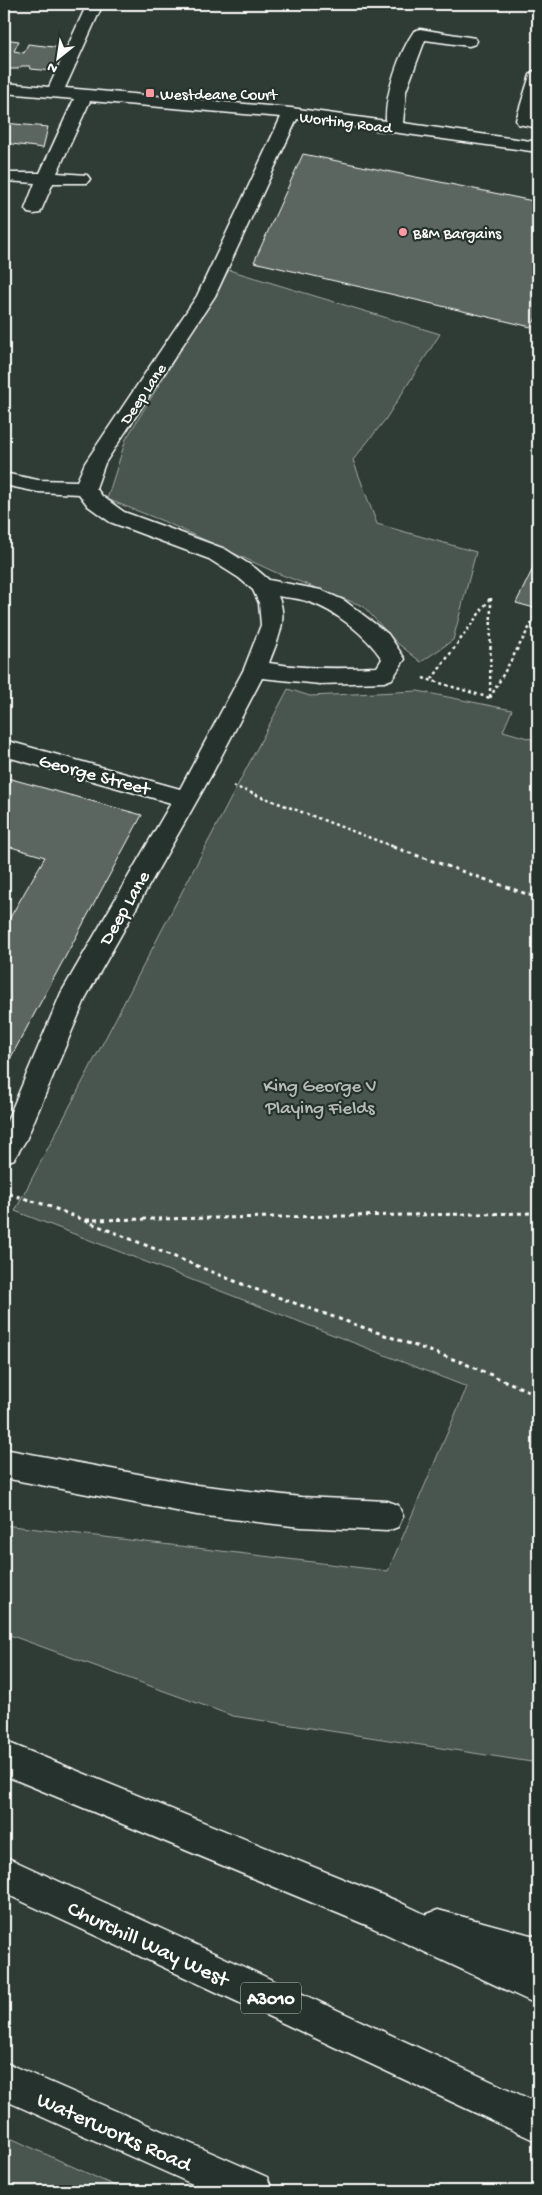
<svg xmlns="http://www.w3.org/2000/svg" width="542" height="2195" font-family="'Gochi Hand',sans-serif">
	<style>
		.green { fill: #4a544f; stroke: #a4aaa7 }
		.building { fill: #5b6661; stroke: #fff }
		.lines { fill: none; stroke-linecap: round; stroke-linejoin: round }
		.minor-casing { stroke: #fff; stroke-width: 3 }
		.major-casing { stroke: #fff; stroke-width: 3 }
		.path-far1 { stroke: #fff; stroke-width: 2.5; stroke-dasharray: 3 3; stroke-linecap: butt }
		.path { stroke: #fff; stroke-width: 3; stroke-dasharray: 4 4; stroke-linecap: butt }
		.minor { fill: #26332d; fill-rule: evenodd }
		.major { fill: #26332d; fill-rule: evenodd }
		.poi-dot { fill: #ff9aa2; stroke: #26332d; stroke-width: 2 }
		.labels { text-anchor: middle; stroke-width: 4.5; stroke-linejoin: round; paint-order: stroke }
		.far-poi-label { font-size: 16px; fill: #fff; stroke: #26332d; text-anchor: start }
		.far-street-label { font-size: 16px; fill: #fff; stroke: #26332d }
		.shield { fill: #26332d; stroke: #bec2c0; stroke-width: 1 }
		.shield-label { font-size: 18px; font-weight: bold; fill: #fff }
		.street-label { font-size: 19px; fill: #fff; stroke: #26332d }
		.park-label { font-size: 19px; fill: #b7bbb9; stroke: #26332d }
		.near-street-label { font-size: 22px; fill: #fff; stroke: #26332d }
	</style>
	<rect width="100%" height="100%" fill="#2f3b35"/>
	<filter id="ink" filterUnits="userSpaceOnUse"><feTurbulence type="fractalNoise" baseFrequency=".02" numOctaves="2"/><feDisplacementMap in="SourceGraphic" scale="10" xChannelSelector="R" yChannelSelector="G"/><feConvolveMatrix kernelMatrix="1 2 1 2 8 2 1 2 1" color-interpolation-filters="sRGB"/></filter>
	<g filter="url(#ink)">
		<g class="green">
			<polygon points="229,270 440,334 385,420 353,460 377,524 476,552 453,640 421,662 396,642 363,606 277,573 163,521 107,499 126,439"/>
			<polygon points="288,689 310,696 418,691 512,710 503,731 538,741 538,1763 233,1716 4,1633 4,1525 388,1571 467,1387 15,1211"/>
			<polygon points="4,2135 126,2191 4,2191"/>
		</g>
		<g class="building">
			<polygon points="4,39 19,41 14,51 24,53 28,44 71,49 62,72 31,69 30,66 22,66 17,69 7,69 4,64"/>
			<polygon points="4,123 48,127 43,148 4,143"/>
			<polygon points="303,154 538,202 538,315 531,327 254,262"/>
			<polygon points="538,558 538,609 516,603"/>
			<polygon points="4,777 142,815 4,1070 4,928 45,857 4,845"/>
		</g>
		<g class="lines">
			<defs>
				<g id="minor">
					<path d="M87 4H103L65 88 291 108 386 121C385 94 399 53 414 31L420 29 475 38 477 41 475 44 469 46 425 40 406 91 403 123 538 142V152L297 119 215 296 105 463 96 488 102 496 124 512 225 549 255 568 269 580 321 590 345 601 388 634 405 659 392 679 384 682 320 684 262 678 212 774 87 995 26 1140 14 1159 4 1163V1128L61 993 171 803 4 756V740L180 789 244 669 261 625 259 603 253 590 239 578 209 559 110 522 88 506 79 494 38 492 4 485V473L38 480 77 481 85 463 197 296 281 117 90 101 57 173 87 175 90 179 87 183H53L40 213 34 214 28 213 25 209 35 183 6 181 4 176 6 173H40L74 99 4 93V83L49 87ZM278 596C288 598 299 598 309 602 336 611 366 635 382 659L377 667C341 669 305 669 269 663 277 641 289 620 278 596Z"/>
					<polygon points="538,70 538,101 533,117 538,118 538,128 518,124 516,120 530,75 532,72"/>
					<polygon points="4,1449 197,1485 301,1497 387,1501 398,1505 403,1516 398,1527 387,1531 301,1527 197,1515 4,1478"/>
					<polygon points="438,1910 538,1937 538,1973 438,1946 425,1941 420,1928 425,1915"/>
					<polygon points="4,2062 267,2177 273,2191 208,2191 4,2100"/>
				</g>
				<g id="major">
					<polygon points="4,1741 397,1901 538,1968 538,2005 371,1927 4,1775"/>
					<polygon points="4,1856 538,2103 538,2142 4,1893"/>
				</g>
			</defs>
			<use href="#minor" class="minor-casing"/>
			<use href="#major" class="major-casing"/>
			<g class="path-far1">
				<polyline points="423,678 490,698"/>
				<polyline points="432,679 491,597 490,698"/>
				<polyline points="490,698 538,612"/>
				<polyline points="233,786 397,848"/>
			</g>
			<g class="path">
				<polyline points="393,847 538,898"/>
				<polyline points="9,1194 46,1205 252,1288 461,1362 538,1395"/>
				<polyline points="86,1220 538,1213"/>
			</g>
			<use href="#minor" class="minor"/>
			<use href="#major" class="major"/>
		</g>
	</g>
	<g class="poi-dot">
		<rect x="145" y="88" width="10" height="10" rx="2.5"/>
		<circle cx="403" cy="232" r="5"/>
	</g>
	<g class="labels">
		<g class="far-poi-label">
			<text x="160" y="99">Westdeane Court</text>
			<text x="413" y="238">B&amp;M Bargains</text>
		</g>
		<g class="far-street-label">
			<text transform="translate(346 121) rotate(7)" y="6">Worting Road</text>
			<text transform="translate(142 393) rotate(-56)" y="6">Deep Lane</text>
		</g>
		<rect class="shield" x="241" y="1982.5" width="60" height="31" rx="4"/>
		<g class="shield-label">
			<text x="271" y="2004">A3010</text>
		</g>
		<g class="street-label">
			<text transform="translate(95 773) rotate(15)" y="7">George Street</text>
			<text transform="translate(123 907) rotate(-60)" y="7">Deep Lane</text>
		</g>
		<g class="park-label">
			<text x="320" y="1091">King George V<tspan x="320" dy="22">Playing Fields</tspan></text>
		</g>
		<g class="near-street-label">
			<text transform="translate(149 1942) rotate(25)" y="8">Churchill Way West</text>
			<text transform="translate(115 2130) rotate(24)" y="8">Waterworks Road</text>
		</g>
	</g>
	<rect width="542" height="2195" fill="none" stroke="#26332d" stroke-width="20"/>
	<rect x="10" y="10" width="522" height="2175" fill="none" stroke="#fff" stroke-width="2" filter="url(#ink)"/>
	<g transform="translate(58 58) rotate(210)" stroke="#26332d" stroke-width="4" paint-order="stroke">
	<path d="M0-4L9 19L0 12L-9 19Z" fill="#ffffff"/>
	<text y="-8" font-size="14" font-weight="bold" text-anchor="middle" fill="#ffffff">N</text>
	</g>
</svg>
